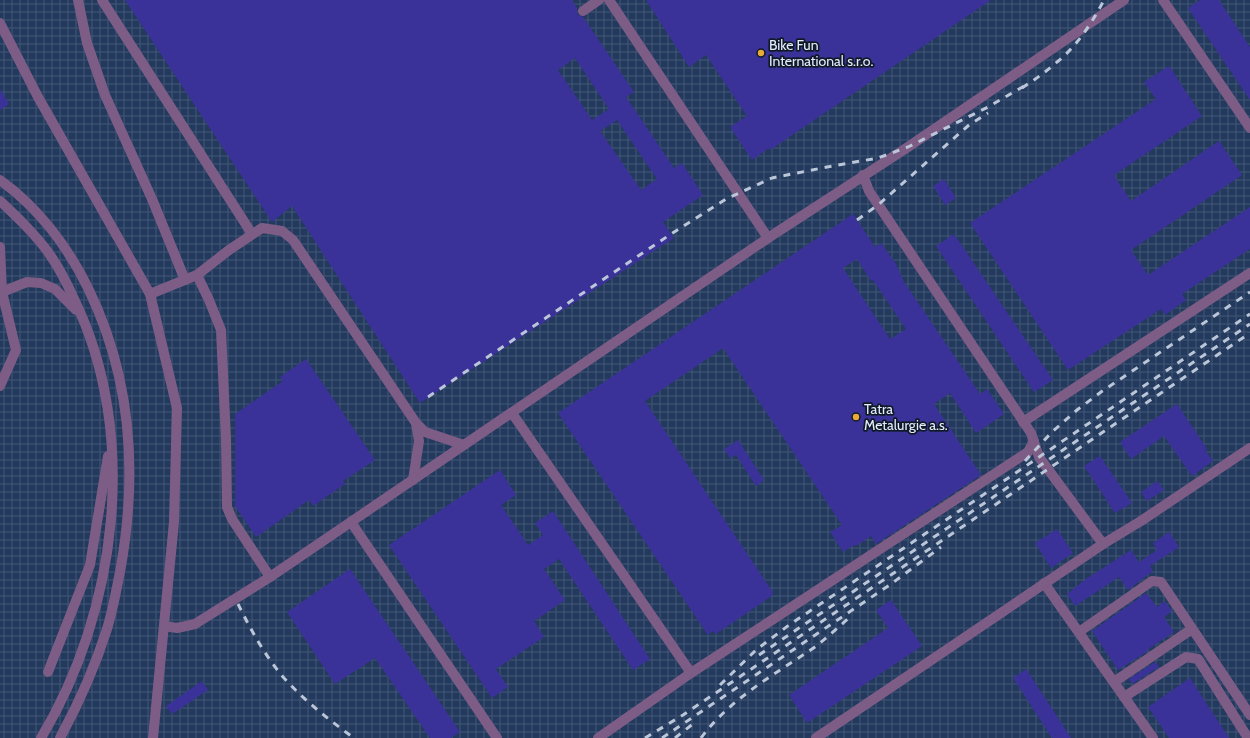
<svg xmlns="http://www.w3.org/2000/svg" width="1250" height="738" font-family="Cabin,sans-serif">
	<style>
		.industrial { fill: url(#industrial-grid) }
		.building { fill: #3a3298; fill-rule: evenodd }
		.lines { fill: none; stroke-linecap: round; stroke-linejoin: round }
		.minor { stroke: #7d5d85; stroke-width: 10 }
		.rail { stroke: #bbc6d9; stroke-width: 3; stroke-dasharray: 7 7; stroke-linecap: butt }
		.poi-dot { fill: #e8ab37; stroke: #101927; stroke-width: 1.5 }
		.labels { text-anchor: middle; stroke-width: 3.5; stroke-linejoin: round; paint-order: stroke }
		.poi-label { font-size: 14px; fill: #e3edfd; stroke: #101927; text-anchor: start }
	</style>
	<defs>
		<pattern id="industrial-grid" width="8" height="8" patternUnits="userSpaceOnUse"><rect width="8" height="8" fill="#233a5e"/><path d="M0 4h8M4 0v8" fill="none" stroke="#435776"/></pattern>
	</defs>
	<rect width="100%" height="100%" fill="#1e314f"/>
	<rect class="industrial" x="0" y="0" width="1250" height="738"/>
	<g class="building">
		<path d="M125 0H572L577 8V14L583 17 634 92 626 97 674 168 682 163 703 195 663 222 674 238 420 403 292 206 272 222ZM575 58 609 109 592 120 558 70ZM617 120 657 179 641 190 600 131Z"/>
		<polygon points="646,0 991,0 770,150 769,148 752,160 730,127 747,116 706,55 689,67"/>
		<polygon points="1200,0 1219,0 1250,47 1250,100 1188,8"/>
		<polygon points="1169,66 1202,116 1114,175 1120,185 1131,201 1219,141 1242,175 1131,250 1148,275 1250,207 1250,249 1182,294 1186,300 1165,315 1161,309 1068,370 970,223 1156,99 1144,82"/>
		<polygon points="0,89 9,104 0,110"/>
		<polygon points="944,179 956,198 945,205 933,186"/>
		<path d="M853 214 875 247 881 243 896 264 904 282 980 394 987 389 1004 414 976 433 950 393 934 404 981 475 876 544 871 536 856 546 854 545 843 552 830 532 842 525 723 348 645 401 772 591 773 595 716 634 713 631 708 635 558 413ZM857 259 871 281 873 280 906 329 890 339 843 268Z"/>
		<polygon points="954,234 1053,380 1034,392 936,246"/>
		<polygon points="306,359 375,460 343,481 345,484 313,506 309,500 256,537 235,506 235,414 283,381 280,377"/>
		<polygon points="1177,404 1207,449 1205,450 1213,461 1192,476 1164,436 1131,459 1120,442"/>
		<polygon points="738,440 764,480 756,486 736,455 730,458 724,449"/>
		<polygon points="1100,456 1132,503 1115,513 1084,466"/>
		<polygon points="500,470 516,495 501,505 528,545 543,535 535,523 553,511 650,659 633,670 559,559 544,569 565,600 534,621 544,637 496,669 508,687 492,698 389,545"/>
		<polygon points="1157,481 1164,490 1147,501 1141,492"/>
		<polygon points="1057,529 1073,553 1051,568 1035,543"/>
		<polygon points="1169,532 1179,547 1150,566 1153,571 1128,590 1119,577 1075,606 1067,594 1086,579 1131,550 1139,562 1157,550 1153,543"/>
		<polygon points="350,569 460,732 451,738 430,738 375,658 335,684 287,612"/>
		<polygon points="1146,593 1157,607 1165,601 1172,611 1164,617 1174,632 1147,650 1148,651 1118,670 1092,631"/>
		<polygon points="891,600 922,646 807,723 789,695 888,628 876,610"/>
		<polygon points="1155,662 1159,667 1132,684 1129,679"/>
		<polygon points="1026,669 1071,738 1052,738 1013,678"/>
		<polygon points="1190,678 1229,738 1169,738 1148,707"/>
		<polygon points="202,681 208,690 172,714 166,706"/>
	</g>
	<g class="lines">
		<g class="minor">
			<polyline points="78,0 87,43 105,95 152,199 185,280"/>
			<polyline points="102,0 252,234"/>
			<polyline points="609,0 768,238"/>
			<polyline points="1163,0 1250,128"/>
			<polyline points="583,11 599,0"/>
			<polyline points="0,23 38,97 150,294 177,408 174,522 153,738"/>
			<path d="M0 180C38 207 68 247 88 288 132 378 138 474 120 572 116 591 113 610 107 629 95 667 79 703 60 738"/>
			<path d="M0 201C17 217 34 233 48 252 58 266 67 283 74 299 140 434 117 612 41 738"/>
			<polyline points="0,247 2,292 16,350 0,386"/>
			<polyline points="197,275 209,300 221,330 226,439 227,507 232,519 270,577"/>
			<polyline points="150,294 197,275 229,250 262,228 282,231 293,240 416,423 419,441 413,480"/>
			<polyline points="0,296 2,292 27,282 41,283 55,289 76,310"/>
			<polyline points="512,413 691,673 598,738"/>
			<polyline points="1023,422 1250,273"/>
			<polyline points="416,423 425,432 464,445"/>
			<polyline points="351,522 497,738"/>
			<polyline points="1103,544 1141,521 1250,448"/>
			<polyline points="1044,583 1153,738"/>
			<polyline points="164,626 177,628 195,624 270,577 768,238 908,147 1124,0"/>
			<polyline points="1079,632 1152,581 1161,582 1250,715"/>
			<polyline points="48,672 90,565 108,456"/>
			<polyline points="691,673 1028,452 1034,441"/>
			<polyline points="1114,682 1192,629"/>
			<polyline points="1124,697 1186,657 1198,659 1248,738"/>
			<polyline points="816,738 1103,544 1039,457 1031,433 869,191 863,175"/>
		</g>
		<g class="rail">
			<path d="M1022 88C1034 80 1046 72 1057 62 1077 46 1092 23 1104 0"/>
			<polyline points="857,220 878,205 969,125 988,113"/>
			<polyline points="428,397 671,234 726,199 772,178 827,167 878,158 908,147 988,107 1026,85"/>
			<polyline points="1025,461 1052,432 1077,410 1101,392 1250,292"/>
			<path d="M238 604C251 630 265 656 284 678 305 701 329 720 354 738"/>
			<polyline points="759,655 1250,324"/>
			<polyline points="720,685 756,650 789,625 989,491 1250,314"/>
			<polyline points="645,738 683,715 1250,333"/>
			<polyline points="662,738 891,584 941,547"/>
			<polyline points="675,738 694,723"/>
			<path d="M701 738C730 699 772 676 812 649 825 640 837 628 849 618"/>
		</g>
	</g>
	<g class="poi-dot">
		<circle cx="761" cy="53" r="4"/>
		<circle cx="856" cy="417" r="4"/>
	</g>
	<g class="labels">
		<g class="poi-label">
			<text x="769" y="50">Bike Fun<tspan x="769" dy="16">International s.r.o.</tspan></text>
			<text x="864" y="414">Tatra<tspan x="864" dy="16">Metalurgie a.s.</tspan></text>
		</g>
	</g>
</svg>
